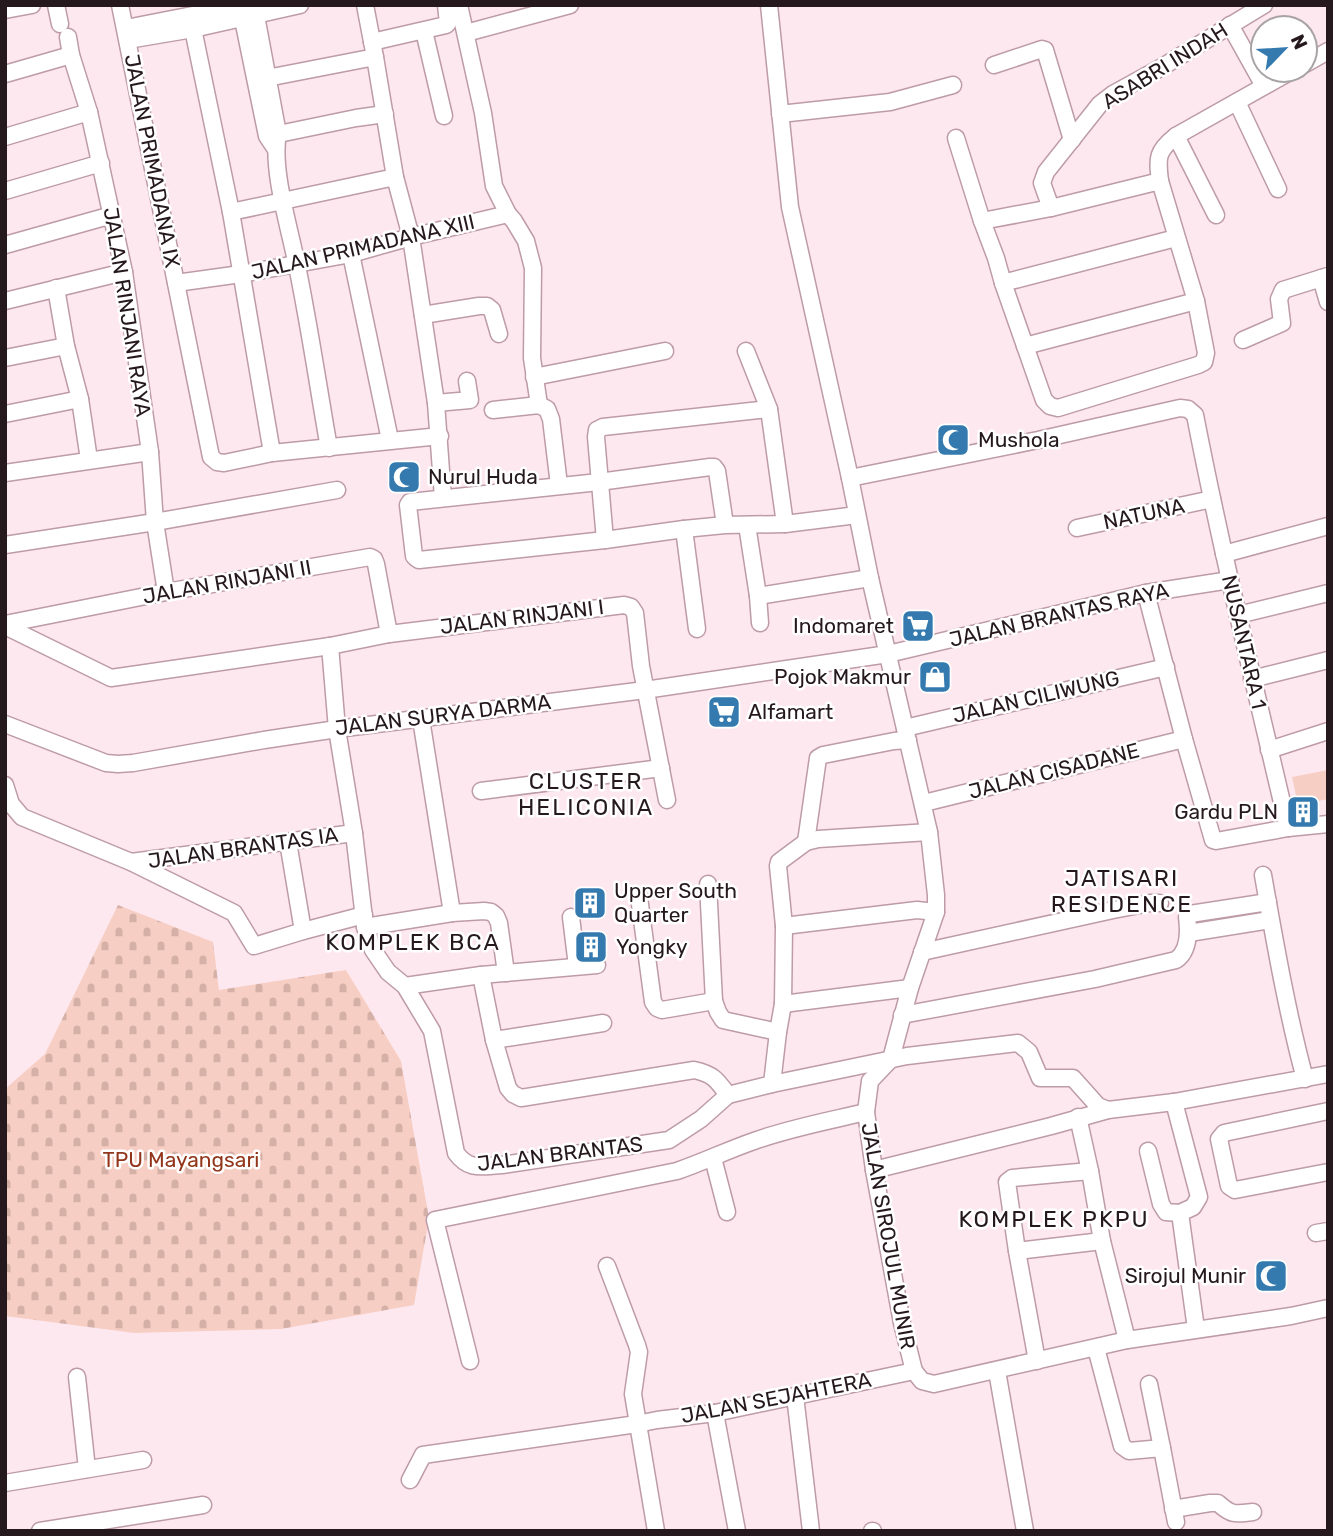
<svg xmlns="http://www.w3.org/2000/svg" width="1333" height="1536" font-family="Rubik,sans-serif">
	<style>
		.green { fill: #f7cec3 }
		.cemetery { fill: url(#cemetery-stones) }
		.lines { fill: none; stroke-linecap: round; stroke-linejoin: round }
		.street-casing { stroke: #bd9ba8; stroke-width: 19 }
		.street { stroke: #fff; stroke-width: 16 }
		.labels { text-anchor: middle; stroke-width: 5; stroke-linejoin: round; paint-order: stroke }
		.street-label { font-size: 21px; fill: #25191e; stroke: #fff }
		.poi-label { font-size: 21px; fill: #25191e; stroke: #fff; text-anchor: start }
		.park-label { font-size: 21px; fill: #92351a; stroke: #fff }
		.neighbourhood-label { font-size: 23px; letter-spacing: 2px; fill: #25191e; stroke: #fff }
	</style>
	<defs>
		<pattern id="cemetery-stones" width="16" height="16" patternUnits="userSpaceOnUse" patternTransform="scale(1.75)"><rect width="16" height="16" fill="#f7cec3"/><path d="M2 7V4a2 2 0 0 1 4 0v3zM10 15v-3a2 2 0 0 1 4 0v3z" fill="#d4b0a7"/></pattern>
	</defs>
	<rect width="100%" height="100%" fill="#fee8f0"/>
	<polygon class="green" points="1328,770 1328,799 1298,805 1292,777"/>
	<polygon class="cemetery" points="118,905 213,942 219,990 346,970 401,1061 429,1218 414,1305 281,1329 134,1333 5,1316 5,1089 45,1054"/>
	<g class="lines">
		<defs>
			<g id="street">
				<polyline points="56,5 60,24"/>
				<polyline points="120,5 211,457 217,462 224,463 272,453 440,436"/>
				<polyline points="240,5 267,136 275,148"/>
				<path d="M254 5 278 134C271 168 289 226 296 261 309 323 318 386 329 448"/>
				<polyline points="365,5 375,57 395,177 411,237 436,403 443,498"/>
				<polyline points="459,5 483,113 494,186 508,214 514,221 526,241 533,268 532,358 539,405"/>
				<polyline points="769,5 790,207 850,478 870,578 929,832 936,895 936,912 910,988 891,1059 870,1081 866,1112 874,1170 902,1323 914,1371 922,1381 934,1384 1127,1340 1291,1316 1328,1308"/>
				<polyline points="5,10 32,5"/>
				<polyline points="1230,25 1264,86"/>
				<polyline points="126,28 244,5"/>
				<polyline points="193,29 231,212 272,453"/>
				<polyline points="424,31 444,116"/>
				<polyline points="466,33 570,5"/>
				<polyline points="68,37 71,55 89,112 124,272 150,452 155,522 166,592"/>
				<polyline points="128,40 193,29 300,5"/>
				<polyline points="372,42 446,25 448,23 446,5"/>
				<polyline points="1305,64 1328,51"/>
				<polyline points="994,65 1042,49 1045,50 1072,140"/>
				<polyline points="5,74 71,55"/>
				<polyline points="267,78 375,57"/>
				<polyline points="1237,102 1278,189"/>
				<polyline points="780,114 890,102 953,85"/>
				<polyline points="269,136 356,118 385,114"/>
				<polyline points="1176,136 1216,215"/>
				<polyline points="5,137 89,112"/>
				<polyline points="956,138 982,221"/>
				<polygon points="1160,181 1196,301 1206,353 1204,362 1198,365 1058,408 1050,406 1044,400 1003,283 996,258 982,221 1051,208"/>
				<path d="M1160 181C1157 157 1157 151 1176 136L1293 70"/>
				<polyline points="5,191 101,163"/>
				<polyline points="1051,208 1042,183 1046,172 1100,104 1113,94 1162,67 1264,5"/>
				<polyline points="231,212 395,177"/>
				<polyline points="5,245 112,215"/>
				<polyline points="351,254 390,440"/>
				<polyline points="1321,278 1328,302"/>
				<polyline points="176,283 241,274 351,254 411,237 508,214"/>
				<polyline points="1003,283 1176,238"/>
				<polyline points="56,288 66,346 80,399 89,460"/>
				<polyline points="5,301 124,272"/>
				<polyline points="423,315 479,306 487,306 492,310 499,334"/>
				<polyline points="1243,340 1282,323 1279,299 1283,290 1328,276"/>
				<polyline points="1025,346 1196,301"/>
				<polyline points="746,351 769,409 785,524"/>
				<polyline points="5,358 66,346"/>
				<polyline points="534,377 665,351"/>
				<polyline points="436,403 470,400 467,381"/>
				<polyline points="493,410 539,405 547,409 551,419 559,485"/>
				<polyline points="5,414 80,399"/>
				<polyline points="5,473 150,452"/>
				<path d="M850 478 1038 440 1180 408 1188 409 1195 415C1222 554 1256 691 1288 828"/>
				<polyline points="725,525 717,471 714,467 710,467 599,482 410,502 408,505 414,556 416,558 419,560 605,540 684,529 725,525 785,524 857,515"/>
				<polyline points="747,525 758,596 760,623"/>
				<polyline points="1077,528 1212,499"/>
				<polyline points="684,529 697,629"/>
				<polyline points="605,540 596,437 597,430 603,427 769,409"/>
				<polyline points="5,545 155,522 337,490"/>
				<polyline points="1224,554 1328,526"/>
				<polyline points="1146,593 1184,739 1213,840 1216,841 1288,828 1328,824"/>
				<polyline points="758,596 870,578"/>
				<polyline points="1238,615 1328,593"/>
				<polyline points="5,624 166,592 370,557 374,559 376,564 389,634"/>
				<polyline points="5,626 111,678 330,646 389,634 624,605 631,607 635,613 641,666 667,800"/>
				<path d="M330 646 337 729 354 833 365 927 373 950 388 972 405 986 432 1031 456 1153C469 1171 482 1166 502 1165L669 1140 701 1119 728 1095 772 1084 907 1056 1018 1043 1029 1052 1040 1078H1073L1098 1106 1108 1110"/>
				<polyline points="1252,679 1328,660"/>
				<polyline points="421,719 452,913"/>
				<polyline points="5,724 106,763 118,764 133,763 264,740 337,729 645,690 888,654 1146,593 1230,580"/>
				<polyline points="905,728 1166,667"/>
				<polyline points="1269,750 1328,731"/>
				<polyline points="5,785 11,804 22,817 131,862 234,913 254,946 303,931 364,915"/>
				<polyline points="481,791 661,768"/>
				<polyline points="924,803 1184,739"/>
				<polyline points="288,842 303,931"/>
				<polyline points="806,842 818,758 823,755 894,741 908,740"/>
				<polyline points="131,862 354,833"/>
				<path d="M1263 875C1275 943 1287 1012 1305 1079"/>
				<polyline points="708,884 714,1001"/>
				<polyline points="639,897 653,1002 657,1008 662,1010 714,1001 718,1012 723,1020 778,1032"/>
				<polyline points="571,917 577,966"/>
				<polyline points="784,926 917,910 936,912"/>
				<polyline points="365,927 452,913 484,911 491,912 496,916 499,923 506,973"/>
				<polyline points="1189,933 1270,920"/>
				<polyline points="922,952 1113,910 1150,903 1160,903"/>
				<path d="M481 975 494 1040 508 1088 513 1094 521 1098 694 1070C713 1074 717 1080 728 1095"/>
				<polyline points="405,986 481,975 597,965"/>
				<polyline points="783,1004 910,988"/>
				<path d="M902 1015 1095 979 1176 960C1189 951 1189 932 1187 917L1190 914 1268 902"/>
				<polyline points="494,1040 603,1023"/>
				<polyline points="772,1084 778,1032 783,1004 784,926 778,866 779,862 806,842 818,839 929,832"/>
				<polyline points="1174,1102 1199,1197 1193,1207 1180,1213 1196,1329"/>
				<polyline points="1328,1111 1224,1133 1219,1139 1229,1186 1235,1190 1328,1172"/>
				<polyline points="1078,1117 1090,1171 1102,1241 1127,1340"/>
				<polyline points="1148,1151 1161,1204 1166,1212 1180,1213"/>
				<polyline points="713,1158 727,1212"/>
				<polyline points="874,1170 1051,1126 1108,1110 1174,1102 1328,1074"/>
				<polyline points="1316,1233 1328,1231"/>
				<polyline points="1017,1251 1102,1241"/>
				<polyline points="607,1266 637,1345 639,1352 633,1394 656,1531"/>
				<polyline points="1096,1348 1122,1446 1129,1451 1162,1448 1176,1522"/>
				<path d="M470 1361 435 1220 677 1171C703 1162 728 1150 754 1141 790 1128 828 1121 866 1112"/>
				<polyline points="1037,1361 1017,1251 1007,1182 1012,1178 1090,1171"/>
				<polyline points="997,1371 1025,1531"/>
				<polyline points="77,1377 87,1469"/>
				<polyline points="1149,1384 1162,1448"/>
				<polyline points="795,1396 811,1531"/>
				<polyline points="715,1413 737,1531"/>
				<polyline points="410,1480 423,1455 637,1424 657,1420 715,1413 914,1371"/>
				<polyline points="5,1483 143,1460"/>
				<path d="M1173 1509 1210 1503H1218C1232 1516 1236 1514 1253 1512"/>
				<polyline points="40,1531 203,1505"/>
				<polyline points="872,1531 873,1531"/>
			</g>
		</defs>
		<use href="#street" class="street-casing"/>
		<use href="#street" class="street"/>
	</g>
	<defs>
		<symbol id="mosque-square" viewBox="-11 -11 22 22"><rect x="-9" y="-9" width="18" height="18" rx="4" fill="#357aaf" stroke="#fff"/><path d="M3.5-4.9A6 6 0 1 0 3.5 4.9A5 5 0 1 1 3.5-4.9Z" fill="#fff"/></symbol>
		<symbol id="supermarket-square" viewBox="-11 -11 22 22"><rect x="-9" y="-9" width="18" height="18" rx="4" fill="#357aaf" stroke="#fff"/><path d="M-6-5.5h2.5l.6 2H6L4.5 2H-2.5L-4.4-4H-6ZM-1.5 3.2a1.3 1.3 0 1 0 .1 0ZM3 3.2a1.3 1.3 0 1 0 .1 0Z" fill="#fff"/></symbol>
		<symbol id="shop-square" viewBox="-11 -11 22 22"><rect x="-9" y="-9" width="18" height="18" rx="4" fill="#357aaf" stroke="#fff"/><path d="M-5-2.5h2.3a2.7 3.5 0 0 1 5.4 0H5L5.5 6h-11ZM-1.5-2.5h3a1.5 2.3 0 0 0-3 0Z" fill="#fff"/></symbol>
		<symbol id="building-square" viewBox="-11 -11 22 22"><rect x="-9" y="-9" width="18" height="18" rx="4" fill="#357aaf" stroke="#fff"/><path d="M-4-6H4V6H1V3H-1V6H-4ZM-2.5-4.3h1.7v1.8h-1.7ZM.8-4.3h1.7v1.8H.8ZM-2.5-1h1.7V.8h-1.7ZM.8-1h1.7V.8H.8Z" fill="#fff"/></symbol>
	</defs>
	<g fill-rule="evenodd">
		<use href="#mosque-square" x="934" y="421" width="38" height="38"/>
		<use href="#mosque-square" x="385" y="458" width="38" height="38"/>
		<use href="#supermarket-square" x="899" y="607" width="38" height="38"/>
		<use href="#shop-square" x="916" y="658" width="38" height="38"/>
		<use href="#supermarket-square" x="705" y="693" width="38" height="38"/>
		<use href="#building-square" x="1284" y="793" width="38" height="38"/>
		<use href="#building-square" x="571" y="884" width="38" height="38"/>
		<use href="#building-square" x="572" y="928" width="38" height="38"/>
		<use href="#mosque-square" x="1252" y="1257" width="38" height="38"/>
	</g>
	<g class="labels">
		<g class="street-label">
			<text transform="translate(1165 66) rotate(-32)" y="7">ASABRI INDAH</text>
			<text transform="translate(152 161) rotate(79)" y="7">JALAN PRIMADANA IX</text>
			<text transform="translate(363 247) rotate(-13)" y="7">JALAN PRIMADANA XIII</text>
			<text transform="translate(127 312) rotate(81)" y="7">JALAN RINJANI RAYA</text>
			<text transform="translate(1144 514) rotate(-12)" y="7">NATUNA</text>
			<text transform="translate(227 582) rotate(-10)" y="7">JALAN RINJANI II</text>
			<text transform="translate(1059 615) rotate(-13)" y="7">JALAN BRANTAS RAYA</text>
			<text transform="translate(522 617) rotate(-7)" y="7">JALAN RINJANI I</text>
			<text transform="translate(1244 642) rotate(77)" y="7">NUSANTARA 1</text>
			<text transform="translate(1036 697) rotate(-13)" y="7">JALAN CILIWUNG</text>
			<text transform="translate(443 715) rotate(-7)" y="7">JALAN SURYA DARMA</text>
			<text transform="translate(1054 771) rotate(-14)" y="7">JALAN CISADANE</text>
			<text transform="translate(243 848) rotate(-8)" y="7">JALAN BRANTAS IA</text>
			<text transform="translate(560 1154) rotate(-7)" y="7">JALAN BRANTAS</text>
			<text transform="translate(888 1236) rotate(80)" y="7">JALAN SIROJUL MUNIR</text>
			<text transform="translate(776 1398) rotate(-11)" y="7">JALAN SEJAHTERA</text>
		</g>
		<g class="poi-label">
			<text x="978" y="447">Mushola</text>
			<text x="428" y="484">Nurul Huda</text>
			<text x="894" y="633" text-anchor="end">Indomaret</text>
			<text x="911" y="684" text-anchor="end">Pojok Makmur</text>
			<text x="748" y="719">Alfamart</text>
			<text x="1278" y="819" text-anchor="end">Gardu PLN</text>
			<text x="614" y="898">Upper South<tspan x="614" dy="24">Quarter</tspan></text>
			<text x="616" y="954">Yongky</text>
			<text x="1246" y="1283" text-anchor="end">Sirojul Munir</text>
		</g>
		<g class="park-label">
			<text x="181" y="1167">TPU Mayangsari</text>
		</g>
		<g class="neighbourhood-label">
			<text x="586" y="789">CLUSTER<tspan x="586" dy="26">HELICONIA</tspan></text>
			<text x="1122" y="886">JATISARI<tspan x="1122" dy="26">RESIDENCE</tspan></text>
			<text x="413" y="950">KOMPLEK BCA</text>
			<text x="1054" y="1227">KOMPLEK PKPU</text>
		</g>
	</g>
	<rect width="1333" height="1536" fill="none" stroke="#25191e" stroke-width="14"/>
	<g transform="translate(1284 49) rotate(65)"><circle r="33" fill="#ffffff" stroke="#a8a3a5" stroke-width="2"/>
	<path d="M0-5L12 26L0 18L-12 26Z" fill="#357aaf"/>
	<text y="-10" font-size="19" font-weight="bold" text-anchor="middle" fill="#25191e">N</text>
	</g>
</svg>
